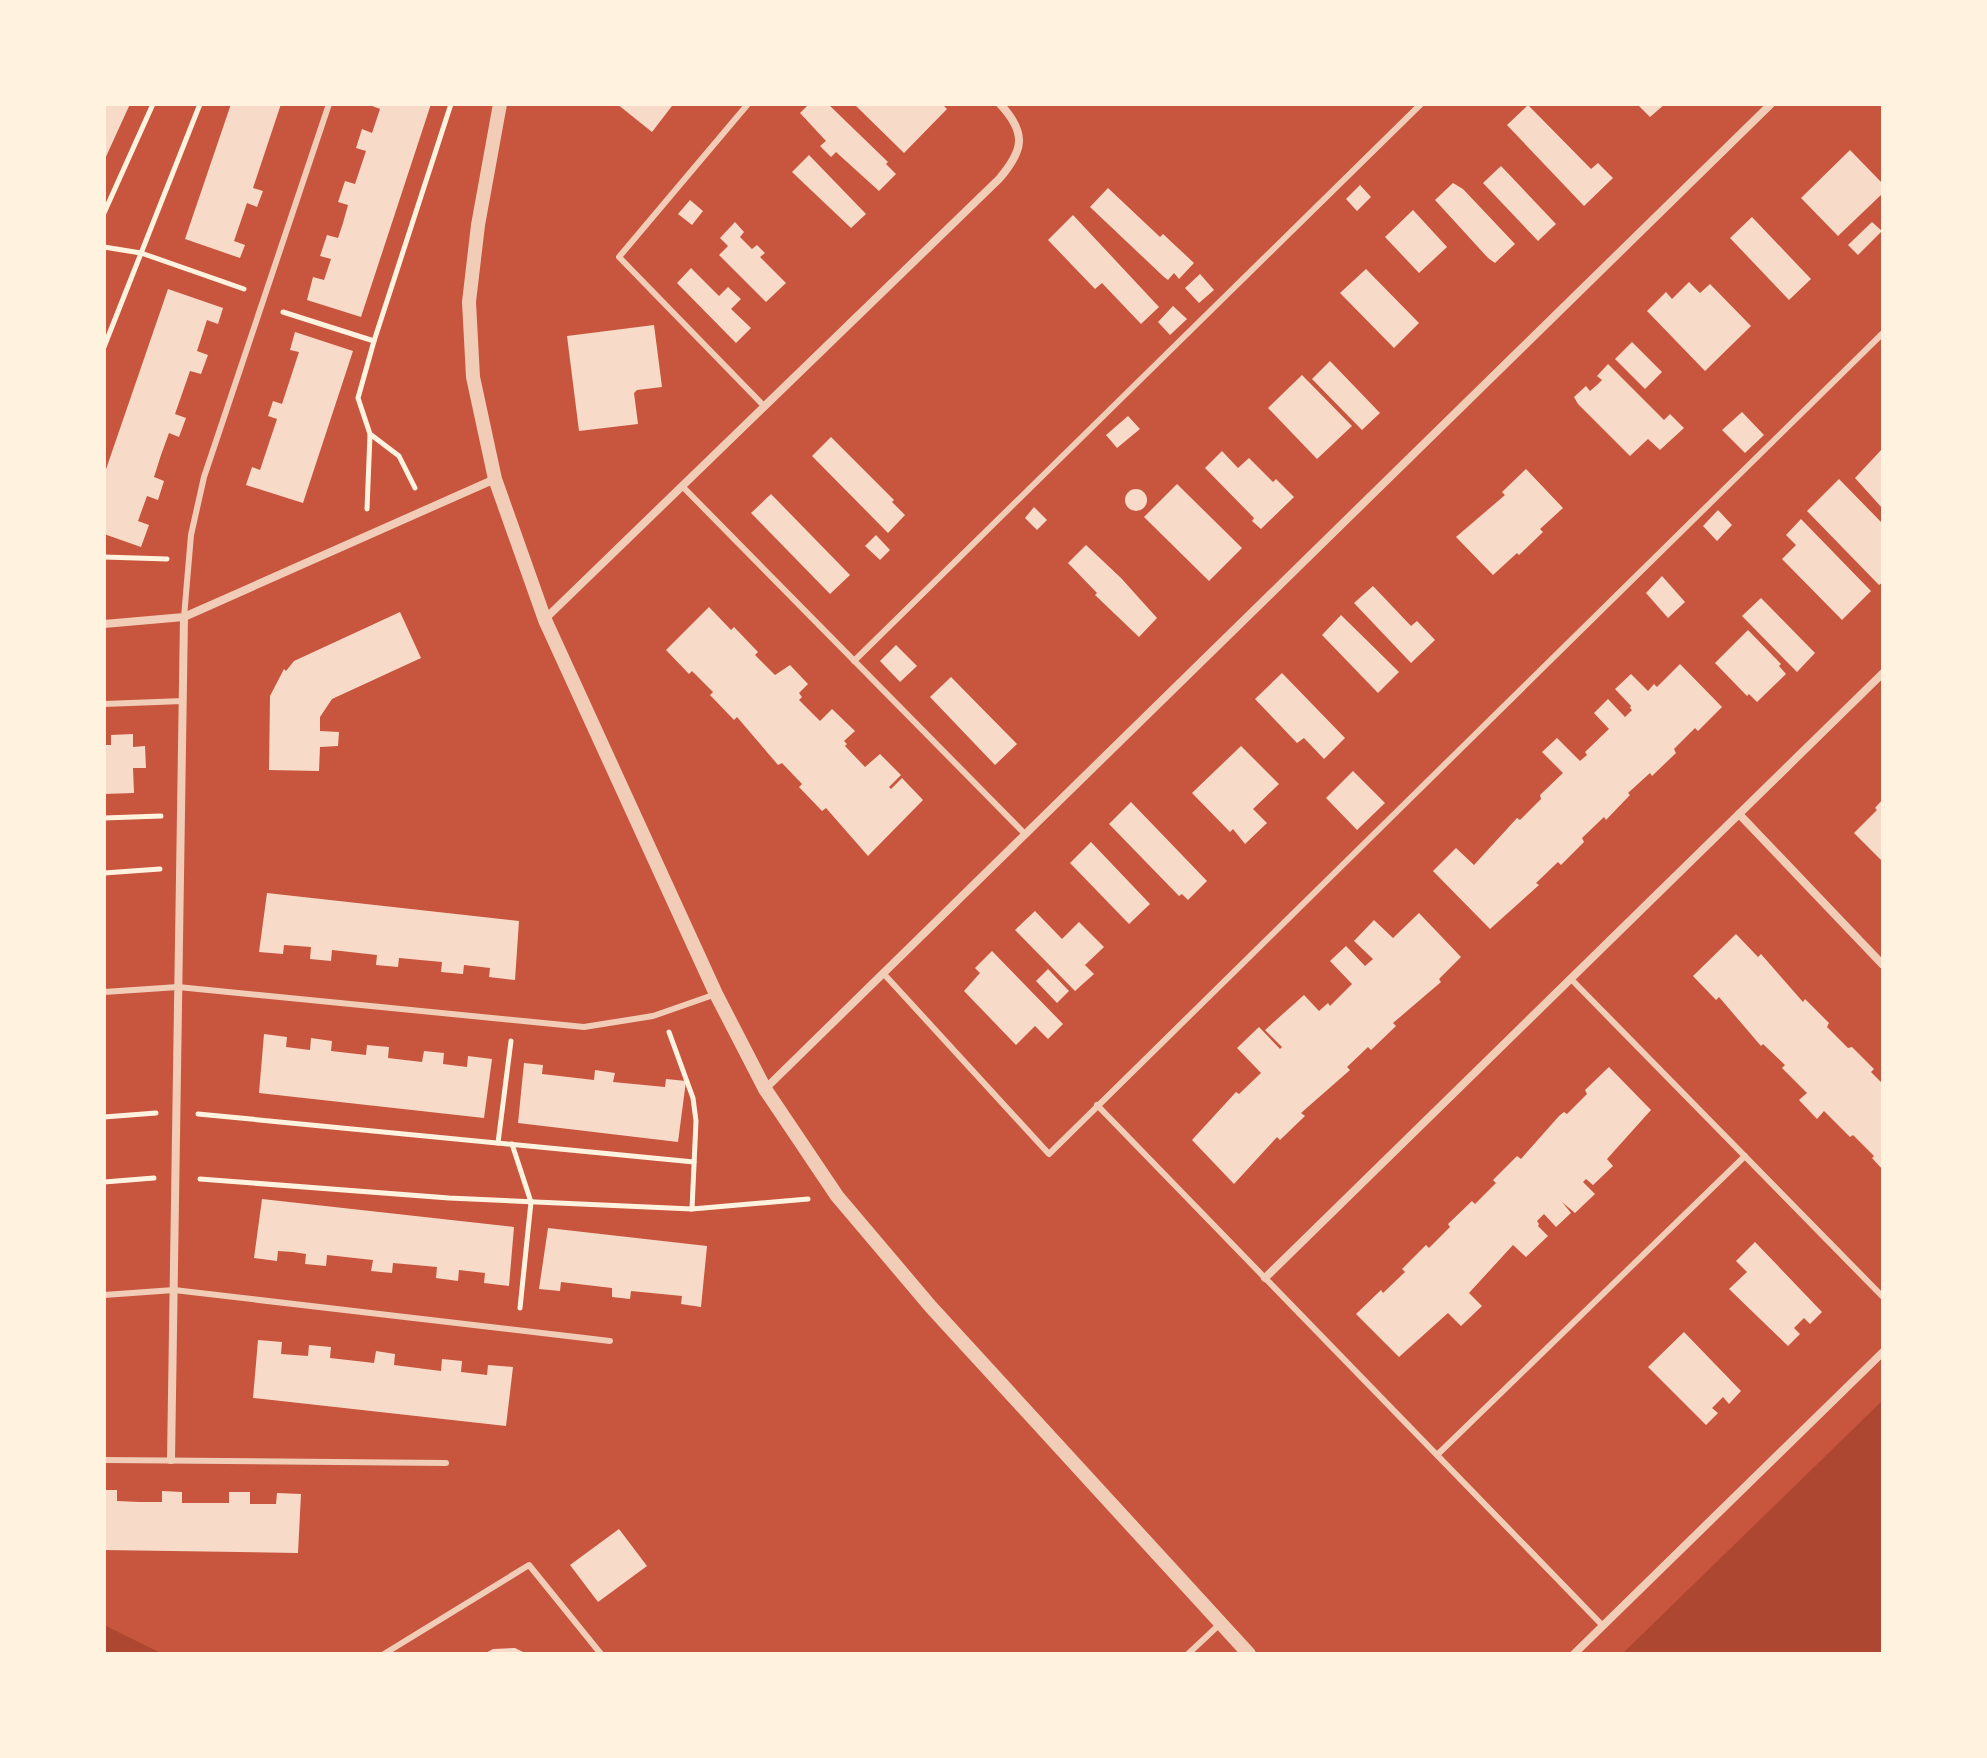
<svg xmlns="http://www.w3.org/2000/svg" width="1987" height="1758" font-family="'Nunito Sans',sans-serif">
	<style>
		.green { fill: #ae4732 }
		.building { fill: #f7dbc8 }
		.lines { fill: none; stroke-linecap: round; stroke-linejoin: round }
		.path { stroke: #fff3e0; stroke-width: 5 }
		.service { stroke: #f1ccb7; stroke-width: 6 }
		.minor { stroke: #f1ccb7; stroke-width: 8 }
		.tertiary { stroke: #f1ccb7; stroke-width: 14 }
	</style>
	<rect width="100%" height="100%" fill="#c8553d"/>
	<g class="green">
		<polygon points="1883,1400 1883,1654 1622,1654"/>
		<polygon points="104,1625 163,1654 104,1654"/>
	</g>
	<g class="building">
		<polygon points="104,104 130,104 104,161"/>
		<polygon points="231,104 281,104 253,188 263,191 257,207 247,203 234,241 245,245 240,258 185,239"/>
		<polygon points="367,104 431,104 361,317 307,300 313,277 324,280 331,259 320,256 327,235 338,238 343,223 348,205 338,202 345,181 355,184 366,151 356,148 362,129 372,133 380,109"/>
		<polygon points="617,104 670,104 672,106 652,132"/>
		<polygon points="809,104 828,104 888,162 886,164 896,174 879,191 836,152 831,157 820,146 826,141 800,113"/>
		<polygon points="854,104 942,104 947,109 904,153"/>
		<polygon points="1637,104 1665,104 1650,117"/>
		<polygon points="1528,105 1591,169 1598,163 1613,178 1584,206 1507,125"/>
		<polygon points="1850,150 1883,184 1883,193 1838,236 1801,198"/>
		<polygon points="809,155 866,214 851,228 792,172"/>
		<polygon points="1501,166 1556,224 1538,241 1483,183"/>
		<polygon points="1453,183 1463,189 1515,244 1495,263 1488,258 1435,200"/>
		<polygon points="1360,185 1371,197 1357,211 1346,199"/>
		<polygon points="1108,188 1160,237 1163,234 1194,263 1179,279 1174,273 1168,280 1164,277 1090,207"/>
		<polygon points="690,200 703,211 692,225 678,214"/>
		<polygon points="1413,210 1447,247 1419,273 1385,237"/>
		<polygon points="1073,215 1159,307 1141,324 1102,283 1095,289 1048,240"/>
		<polygon points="1752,217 1811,279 1789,300 1730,238"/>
		<polygon points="735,222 744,232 740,237 752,249 757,245 765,253 760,257 786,283 766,302 719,255 728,246 720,238"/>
		<polygon points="1872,222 1882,231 1858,255 1848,245"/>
		<polygon points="691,268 719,296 728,287 741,299 731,309 751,328 736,343 677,283"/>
		<polygon points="1366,269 1419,323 1394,348 1340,293"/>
		<polygon points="1200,274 1214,290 1199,303 1185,288"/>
		<polygon points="1689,282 1700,293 1710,284 1751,326 1705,371 1647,311 1666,292 1672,299"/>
		<polygon points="168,289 223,308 218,324 207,320 197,351 208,355 201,374 190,371 175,414 186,418 179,437 169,433 161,455 154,477 164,481 158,500 147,496 138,521 149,525 141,547 104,534 104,475"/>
		<polygon points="1173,306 1187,319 1170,335 1158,322"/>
		<polygon points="654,325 662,387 637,390 634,393 638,424 579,431 567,336"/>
		<polygon points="295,332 353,351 303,503 246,485 252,467 260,470 277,419 268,416 273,401 282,404 299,352 290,350"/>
		<polygon points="1632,342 1662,372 1645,389 1615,359"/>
		<polygon points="1330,361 1380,413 1362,430 1312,379"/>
		<polygon points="1608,364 1664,420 1670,414 1684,428 1660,450 1648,439 1630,456 1578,404 1574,397 1586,386 1590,391 1597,385 1602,380 1597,376"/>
		<polygon points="1302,375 1352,426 1317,459 1268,408"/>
		<polygon points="1742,412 1764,435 1745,453 1722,430"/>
		<polygon points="1128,416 1140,429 1117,448 1106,435"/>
		<polygon points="831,437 894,500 892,502 905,515 888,533 812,456"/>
		<polygon points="1883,448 1883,509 1855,478"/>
		<polygon points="1222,451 1238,468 1249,458 1273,482 1276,479 1294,497 1261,529 1252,521 1254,518 1205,468"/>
		<polygon points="1526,469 1563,508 1540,529 1543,532 1519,555 1517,553 1493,575 1456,537 1505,495 1502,492"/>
		<polygon points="1839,479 1883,524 1883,582 1879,585 1807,511"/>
		<polygon points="1177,484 1242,548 1209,581 1144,517"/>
		<circle cx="1136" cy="500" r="11"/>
		<polygon points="771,494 850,575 830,594 751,513"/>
		<polygon points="1034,507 1047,520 1037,530 1025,518"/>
		<polygon points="1718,510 1732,525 1717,541 1703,526"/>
		<polygon points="1801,519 1871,591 1842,620 1782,559 1796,545 1786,535"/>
		<polygon points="876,535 890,550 880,560 865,546"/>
		<polygon points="1086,545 1121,578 1157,618 1139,637 1095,595 1097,593 1068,563"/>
		<polygon points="1662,576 1685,602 1668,618 1646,593"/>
		<polygon points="1373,586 1411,626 1417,621 1435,640 1411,663 1354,603"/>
		<polygon points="1761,598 1815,653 1797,672 1742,616"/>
		<polygon points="709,607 731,630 734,627 758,652 755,655 775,675 790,665 808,684 799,693 802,697 799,700 820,721 832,709 855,731 844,741 847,744 845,746 865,767 880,754 901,775 889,787 891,789 902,778 923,800 868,856 826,808 822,811 799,787 802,784 782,763 778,765 737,717 734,720 710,695 713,692 692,671 689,674 666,650"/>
		<polygon points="400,612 421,658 332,699 320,717 320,731 339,732 338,746 320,747 319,771 269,770 270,696 284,669 286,671 294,661"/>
		<polygon points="1341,615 1399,672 1378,693 1322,635"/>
		<polygon points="1748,630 1781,664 1779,666 1786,674 1757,702 1749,694 1747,696 1715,663"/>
		<polygon points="896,645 917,666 900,682 880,661"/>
		<polygon points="1680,664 1722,707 1698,731 1695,728 1674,749 1676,753 1652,776 1650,773 1628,793 1630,795 1606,820 1604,817 1582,838 1584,842 1561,865 1558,862 1536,883 1539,885 1490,929 1433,871 1456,848 1474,865 1517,818 1520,820 1541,799 1540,795 1563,773 1542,752 1557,738 1580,761 1587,755 1585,752 1609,729 1594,713 1608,699 1625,717 1632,710 1630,708 1631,706 1615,689 1631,674 1648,691 1654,684 1657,687"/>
		<polygon points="1282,673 1345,738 1324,759 1304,738 1297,743 1255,699"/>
		<polygon points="951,677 1017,744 995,765 930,697"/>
		<polygon points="133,734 133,747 145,746 146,768 133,768 134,793 104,794 104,745 111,745 111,735"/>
		<polygon points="1241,746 1279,784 1253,809 1267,823 1245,844 1233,829 1230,832 1192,793"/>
		<polygon points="1353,771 1385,803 1357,830 1326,798"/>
		<polygon points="1883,799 1883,862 1854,833 1877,810 1875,808"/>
		<polygon points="1131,802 1207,881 1188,900 1182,894 1179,896 1109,824"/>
		<polygon points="1091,842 1150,904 1129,924 1070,863"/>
		<polygon points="267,893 519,921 515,980 489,977 490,968 464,965 463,974 441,972 442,962 399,958 398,967 376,965 377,955 332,950 331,961 310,959 311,947 284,945 283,954 259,952"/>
		<polygon points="1035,911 1062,939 1079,922 1104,947 1085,965 1094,974 1075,991 1015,930"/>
		<polygon points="1419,913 1461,957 1439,979 1441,982 1393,1023 1396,1026 1371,1050 1368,1047 1347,1067 1350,1070 1301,1113 1305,1116 1280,1140 1277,1137 1234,1184 1192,1140 1236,1092 1239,1094 1261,1073 1237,1048 1259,1027 1280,1049 1282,1047 1265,1030 1304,995 1319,1011 1328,1003 1330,1006 1352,984 1330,961 1346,946 1365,966 1373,959 1354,941 1374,920 1393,938"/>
		<polygon points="1736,934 1758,957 1761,954 1803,1002 1805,999 1829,1023 1827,1027 1848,1048 1852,1047 1874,1069 1871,1072 1883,1084 1883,1170 1872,1158 1874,1156 1853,1135 1850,1137 1824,1111 1817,1119 1799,1100 1807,1093 1782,1068 1785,1065 1763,1044 1761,1046 1719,997 1716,1000 1693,976"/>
		<polygon points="992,951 1063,1024 1048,1039 1035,1026 1016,1045 964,991 980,973 975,968"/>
		<polygon points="1048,969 1069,991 1057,1003 1036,981"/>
		<polygon points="264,1034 287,1037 286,1047 310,1050 311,1038 332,1041 331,1051 366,1055 367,1045 389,1047 388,1058 422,1062 424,1051 444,1053 443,1064 467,1067 468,1056 492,1059 484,1118 259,1093"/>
		<polygon points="524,1063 543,1065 542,1074 594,1080 595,1070 615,1073 613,1082 665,1087 666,1079 686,1081 678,1142 518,1123"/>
		<polygon points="1609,1067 1651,1110 1607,1159 1613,1166 1593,1185 1586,1179 1583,1182 1595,1194 1575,1213 1562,1202 1571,1213 1556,1227 1544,1214 1537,1221 1539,1224 1538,1226 1548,1236 1526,1257 1513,1245 1469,1293 1482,1306 1461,1326 1448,1313 1399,1357 1356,1314 1381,1290 1383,1293 1405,1272 1402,1269 1426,1245 1429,1248 1450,1227 1448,1224 1472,1201 1475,1204 1496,1183 1493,1180 1517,1156 1521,1159 1559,1116 1564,1112 1567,1114 1587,1094 1585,1090"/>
		<polygon points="262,1199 514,1227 509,1286 484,1283 485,1273 459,1270 458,1281 436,1278 437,1267 393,1263 392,1273 371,1271 373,1260 327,1255 326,1266 305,1264 306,1254 293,1252 278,1251 277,1261 254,1258"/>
		<polygon points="548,1228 707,1246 701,1307 681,1304 682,1296 631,1291 630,1299 612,1297 612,1288 561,1282 560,1291 539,1289"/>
		<polygon points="1755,1242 1822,1312 1810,1324 1804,1318 1794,1328 1800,1334 1788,1346 1729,1289 1747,1272 1736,1261"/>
		<polygon points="1684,1332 1741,1391 1729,1404 1723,1397 1712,1408 1718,1413 1706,1425 1648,1367"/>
		<polygon points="258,1340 282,1342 281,1354 308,1356 309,1345 331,1347 330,1358 374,1363 376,1351 395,1354 394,1365 441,1371 442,1359 462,1361 461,1372 487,1375 488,1365 513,1367 506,1426 253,1398"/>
		<polygon points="104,1490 117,1490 117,1501 139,1502 162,1502 162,1491 182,1492 182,1503 229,1503 229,1492 250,1492 250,1504 276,1504 277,1493 301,1494 298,1553 104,1550"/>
		<polygon points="619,1529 647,1566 598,1602 570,1565"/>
		<polygon points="515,1648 527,1654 484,1654 493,1649"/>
	</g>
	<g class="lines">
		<g class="path">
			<polyline points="104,213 153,104"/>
			<polyline points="104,247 141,253 244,289"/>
			<polyline points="283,312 374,341"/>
			<polyline points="104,347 200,104"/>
			<polyline points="415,488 399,456 370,434 358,398 374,341 451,104"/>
			<polyline points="367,509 370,435"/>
			<polyline points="104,557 167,559"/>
			<polyline points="104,818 161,816"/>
			<polyline points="104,873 160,869"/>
			<polyline points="669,1032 693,1098 696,1121 692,1209"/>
			<polyline points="198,1114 694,1162"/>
			<polyline points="104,1117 156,1113"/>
			<polyline points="498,1143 511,1041"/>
			<polyline points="512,1144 531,1202 520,1308"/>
			<polyline points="200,1179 449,1198 692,1209 808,1199"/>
			<polyline points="104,1182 154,1178"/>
		</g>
		<g class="service">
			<polyline points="748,104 619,257 764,406"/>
			<polyline points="682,486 1025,834"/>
			<polyline points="184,617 191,535 204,477 329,104"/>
			<polyline points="854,661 1421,104"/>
			<polyline points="104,704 183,701"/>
			<polyline points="883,973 1049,1154 1883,333"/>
			<polyline points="1571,979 1883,1297"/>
			<polyline points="104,992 178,987 584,1027 653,1016 716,994"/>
			<polyline points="1097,1105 1603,1626"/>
			<polyline points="104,1295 174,1290 610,1341"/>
			<polyline points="1437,1455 1745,1156"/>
			<polyline points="104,1460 446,1463"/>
			<polyline points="384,1654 529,1565 601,1654"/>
			<polyline points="1188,1654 1221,1623"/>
		</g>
		<g class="minor">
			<path d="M545 619 999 179C1024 150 1027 133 1000 104"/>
			<polyline points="104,624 184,617 495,479"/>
			<polyline points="1739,814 1883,965"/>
			<polyline points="765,1089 1771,104"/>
			<polyline points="1265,1278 1883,673"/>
			<polyline points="171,1460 184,617"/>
			<polyline points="1574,1654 1883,1352"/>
		</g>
		<polyline class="tertiary" points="500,104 478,225 469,302 473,377 495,479 545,620 716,994 765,1089 837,1196 931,1307 1249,1654"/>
	</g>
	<rect width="1987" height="1758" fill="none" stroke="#fff3e0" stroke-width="212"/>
</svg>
